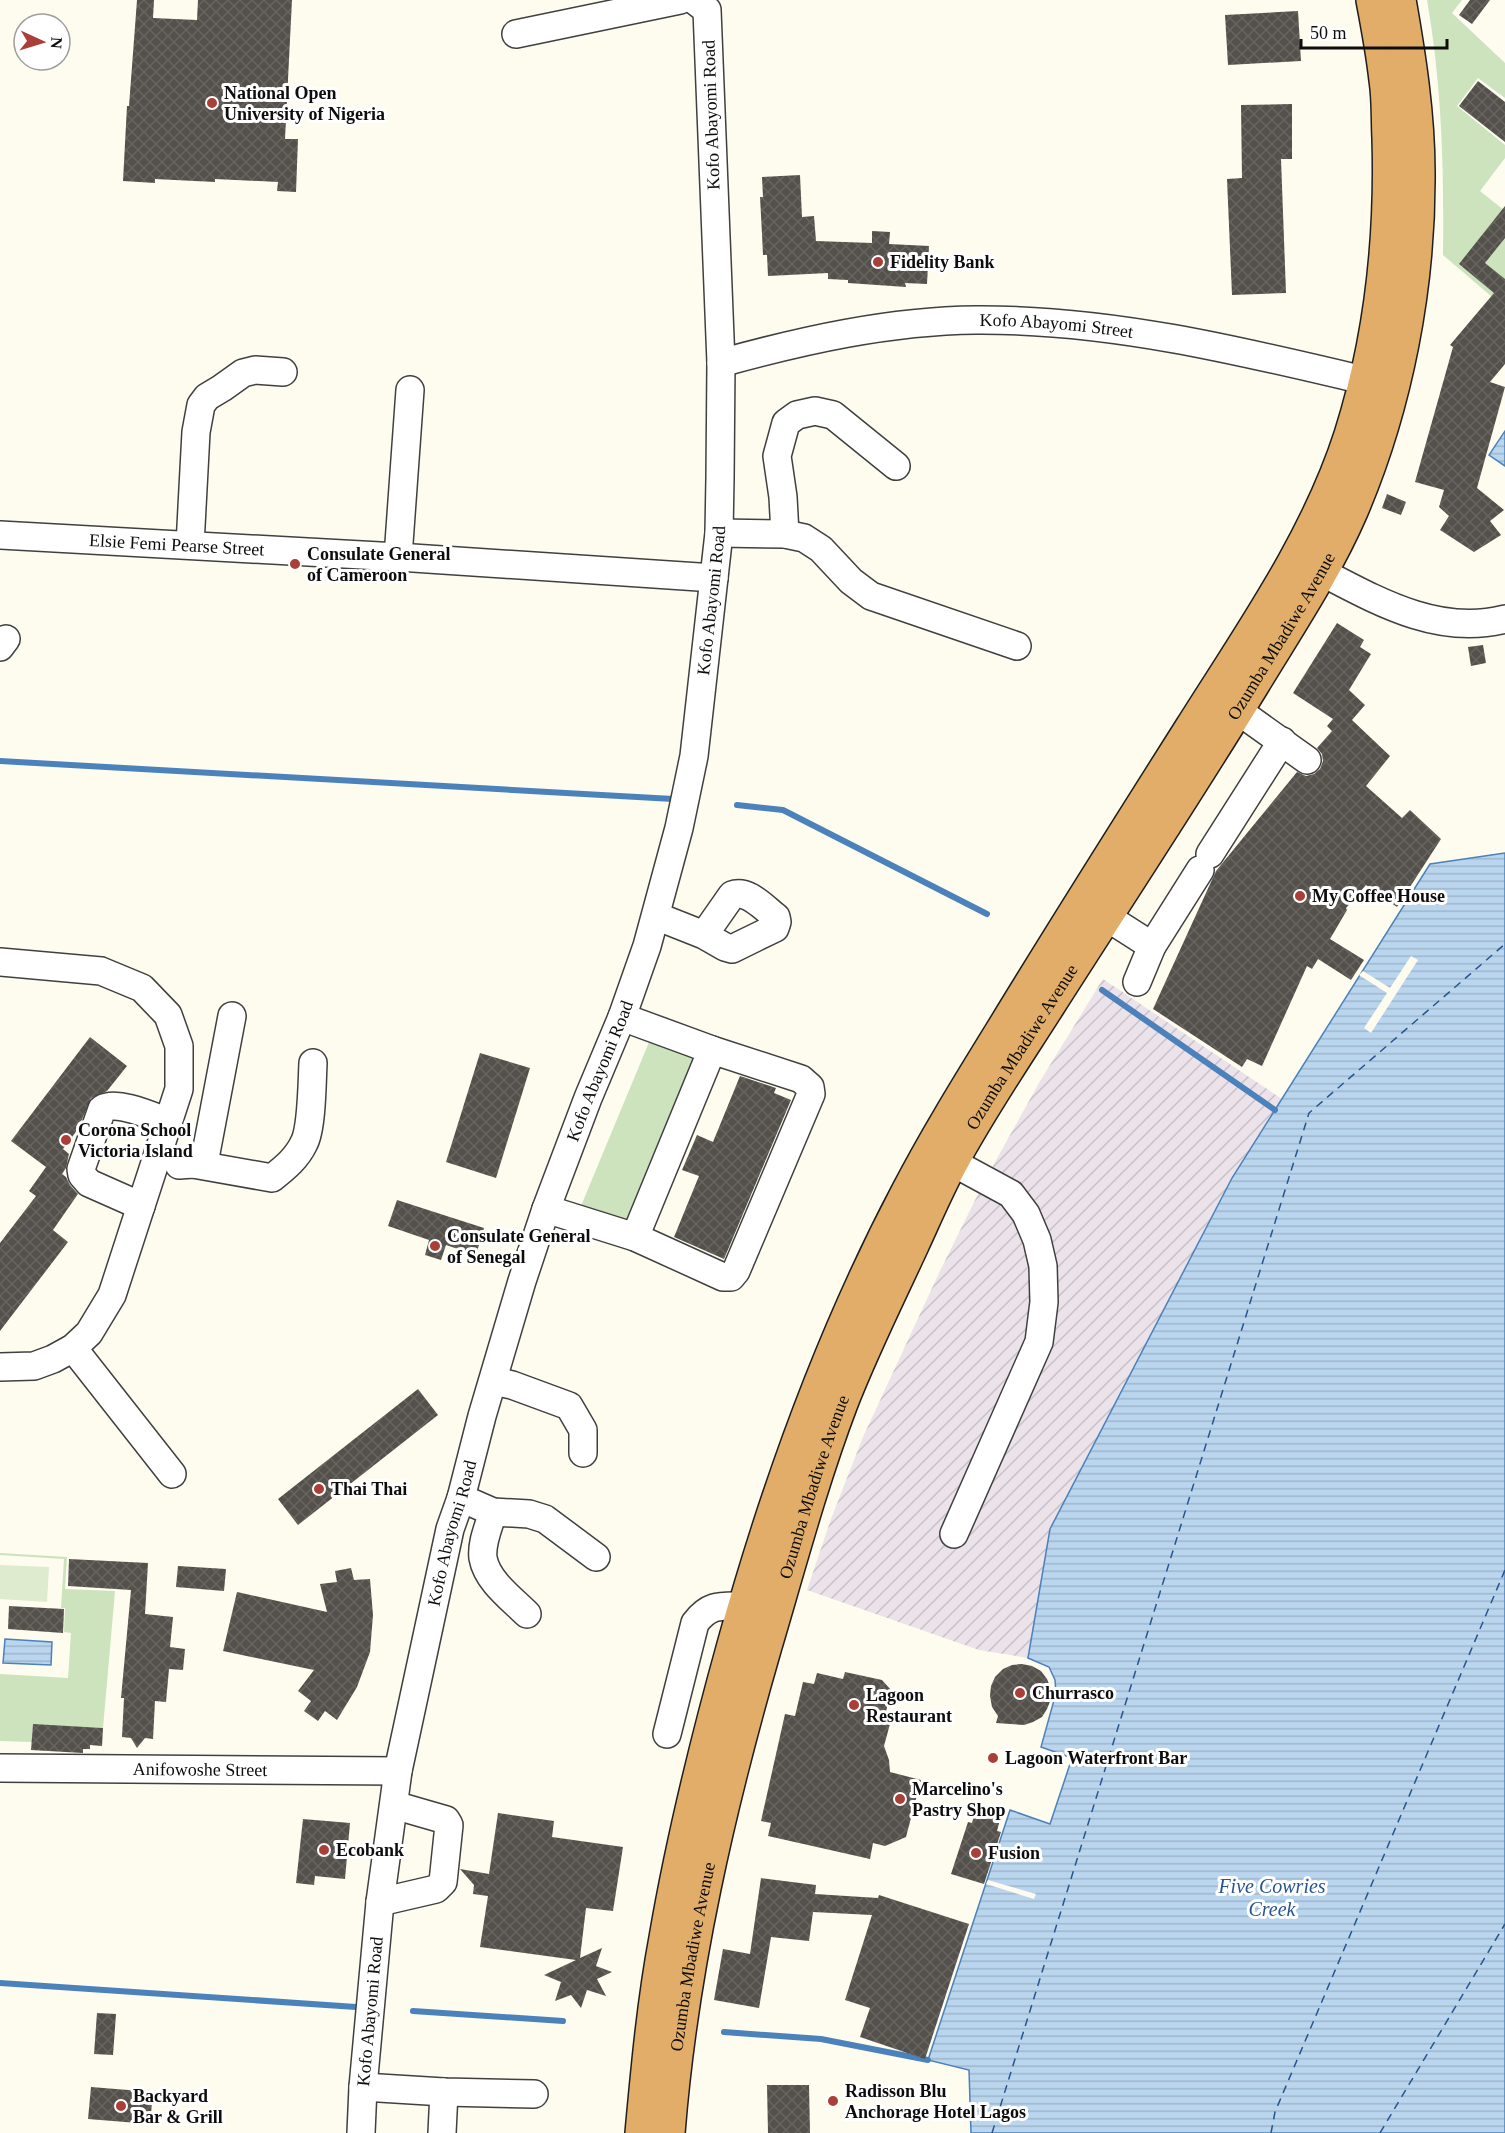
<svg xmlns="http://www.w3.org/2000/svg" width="1505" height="2133" font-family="'Times New Roman',serif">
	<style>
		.industrial { fill: url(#industrial-furrows) }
		.grass { fill: #cce3bd }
		.pitch { fill: #deebce }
		.water { fill: url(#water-rules); stroke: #4b82bb; stroke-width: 1.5 }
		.pier { fill: #fdfcef }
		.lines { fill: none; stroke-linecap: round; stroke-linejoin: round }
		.stream { stroke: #4b82bb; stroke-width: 6 }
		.ferry { stroke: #27558e; stroke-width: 1.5; stroke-dasharray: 8 6; stroke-linecap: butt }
		.building { fill: url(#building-cross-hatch) }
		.minor-casing { stroke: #404040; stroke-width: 30 }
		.highway-casing { stroke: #1e1e1e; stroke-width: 36 }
		.minor { stroke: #fff; stroke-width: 27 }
		.highway { stroke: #e1ad69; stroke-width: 33 }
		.poi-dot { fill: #aa3f38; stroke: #fff; stroke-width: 2 }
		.labels { text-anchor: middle; stroke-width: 6; stroke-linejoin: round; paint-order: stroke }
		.poi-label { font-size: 18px; font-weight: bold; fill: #0d0d0d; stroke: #fff; text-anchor: start }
		.street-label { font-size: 18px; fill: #0d0d0d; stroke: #fff }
		.water-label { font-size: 20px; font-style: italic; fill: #27558e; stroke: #fff }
	</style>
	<defs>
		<pattern id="industrial-furrows" width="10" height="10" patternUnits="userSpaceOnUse" patternTransform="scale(1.5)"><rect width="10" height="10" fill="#ebe2ea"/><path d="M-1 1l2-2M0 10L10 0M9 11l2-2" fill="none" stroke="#c8c1c8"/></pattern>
		<pattern id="water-rules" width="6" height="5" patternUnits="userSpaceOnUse" patternTransform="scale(1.5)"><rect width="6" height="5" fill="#bad5ee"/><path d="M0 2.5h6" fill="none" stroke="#9fb6cb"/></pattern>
		<pattern id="building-cross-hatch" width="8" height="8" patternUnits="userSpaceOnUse" patternTransform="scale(1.5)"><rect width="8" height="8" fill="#54504b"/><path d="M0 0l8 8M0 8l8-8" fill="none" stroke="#686460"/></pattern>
	</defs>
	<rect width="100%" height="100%" fill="#fdfcef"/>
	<polygon class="industrial" points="1103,979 1282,1099 1232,1178 1050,1529 1028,1658 979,1650 807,1590 831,1519 863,1437 940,1271 985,1180 1039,1083"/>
	<g class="grass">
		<path d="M1427 0H1462L1452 13 1505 63V98L1478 78 1457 106 1505 145V158L1480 191 1505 211V308L1443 255C1444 169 1442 85 1427 0Z"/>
		<polygon points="652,1035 697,1048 625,1222 581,1206"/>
		<polygon points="0,1553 67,1557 65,1589 115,1591 103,1728 85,1727 84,1745 33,1724 32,1742 0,1741 0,1674 68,1678 71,1633 64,1632 65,1608 61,1608 64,1559 0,1555"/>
	</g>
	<polygon class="pitch" points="0,1565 49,1567 47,1602 0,1599"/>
	<g class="water">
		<polygon points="1505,431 1505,466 1489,455"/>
		<polygon points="1505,853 1505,2133 971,2133 969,2070 928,2060 1010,1810 1050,1824 1072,1758 1041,1747 1056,1693 1055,1680 1049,1667 1028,1658 1050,1529 1232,1178 1430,864"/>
		<polygon points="5,1639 52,1642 51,1665 3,1663"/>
	</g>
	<g class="pier">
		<polygon points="1411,956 1418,960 1371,1033 1364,1028 1387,993 1359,975 1363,971 1390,988"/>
		<polygon points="988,1880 1036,1894 1034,1899 986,1884"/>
	</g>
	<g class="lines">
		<g class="stream">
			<polyline points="0,761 673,799"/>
			<polyline points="737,805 783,810 987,914"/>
			<polyline points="1102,990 1275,1110"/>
			<polyline points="0,1983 356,2007"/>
			<polyline points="413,2011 563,2021"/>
			<polyline points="724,2032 821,2039 928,2060"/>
		</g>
		<g class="ferry">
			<polyline points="992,2133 1309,1113 1505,944"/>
			<polyline points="1271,2133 1275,2112 1505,1570"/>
			<polyline points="1380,2133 1505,1924"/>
		</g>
	</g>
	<g class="building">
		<polygon points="137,0 154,0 153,18 197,20 198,0 292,0 285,139 298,139 296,192 277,191 278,182 215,179 215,182 155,179 155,183 123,181 127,106 129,106"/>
		<polygon points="1470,0 1490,0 1472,24 1459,15"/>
		<polygon points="1298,11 1301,61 1228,65 1225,15"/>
		<polygon points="1478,81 1505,102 1505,142 1459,106"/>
		<polygon points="1292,104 1292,159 1281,159 1286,293 1232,295 1227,179 1242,178 1241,105"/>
		<polygon points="800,175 802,217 814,216 816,241 872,243 872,231 890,232 889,244 929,246 927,284 905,283 906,287 848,283 848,280 828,279 828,273 768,276 767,255 763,255 762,234 760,197 763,197 762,177"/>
		<polygon points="1505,206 1505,238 1485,263 1505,279 1505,364 1490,382 1505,387 1477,488 1504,510 1490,521 1501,535 1474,552 1440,530 1449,516 1439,507 1444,490 1415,482 1453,347 1450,345 1494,293 1459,264"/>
		<polygon points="1387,494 1406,502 1401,515 1382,508"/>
		<polygon points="1337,623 1364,640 1360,647 1371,654 1349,690 1365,705 1352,720 1390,756 1366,786 1402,818 1410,810 1441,839 1397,907 1366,885 1346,908 1347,910 1330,939 1364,960 1351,980 1318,959 1312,969 1307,966 1262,1066 1247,1059 1242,1067 1153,1009 1216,871 1297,772 1306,776 1314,774 1320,769 1323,761 1322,754 1317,748 1332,731 1327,726 1333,719 1293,693"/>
		<polygon points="1483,645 1486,663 1471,666 1468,647"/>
		<polygon points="90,1037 127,1066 107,1091 91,1098 78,1129 63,1149 69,1154 66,1168 62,1174 66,1177 70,1185 78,1194 53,1230 68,1242 0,1331 0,1243 36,1196 29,1191 46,1167 11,1141"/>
		<polygon points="480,1053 530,1068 496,1178 446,1162"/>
		<polygon points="740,1076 776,1088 774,1093 791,1100 724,1259 674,1237 699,1176 682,1170 697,1135 713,1142"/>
		<polygon points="397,1200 484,1228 476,1255 446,1245 441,1260 425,1255 429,1240 388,1226"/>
		<polygon points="418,1389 438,1415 298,1525 278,1499"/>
		<polygon points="69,1559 148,1563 145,1614 173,1617 170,1647 185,1649 183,1670 169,1669 166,1702 155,1701 153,1739 145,1738 137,1748 131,1738 122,1737 124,1698 121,1698 131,1590 68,1586"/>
		<polygon points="178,1566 226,1569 224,1591 176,1587"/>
		<polygon points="351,1568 354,1580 370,1579 373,1615 370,1652 357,1687 337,1720 325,1711 318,1721 304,1711 311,1701 298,1691 314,1670 223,1651 237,1592 327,1612 320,1584 337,1582 335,1571"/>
		<polygon points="9,1606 64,1609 63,1633 8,1629"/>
		<polygon points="1022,1664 1032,1666 1041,1671 1047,1679 1051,1689 1051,1699 1047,1709 1042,1717 1033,1722 1024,1725 996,1723 998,1716 992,1707 990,1696 991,1686 995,1677 1003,1669 1012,1665"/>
		<polygon points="845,1672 882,1680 891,1690 885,1716 890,1724 884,1746 889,1760 890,1772 921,1780 906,1837 885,1846 873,1843 870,1859 768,1836 771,1823 761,1821 785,1714 795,1716 803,1682 814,1684 817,1673 843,1679"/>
		<polygon points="33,1724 103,1728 102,1746 90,1745 90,1749 83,1749 83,1753 31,1750"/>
		<polygon points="976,1809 1001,1816 997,1831 1001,1832 984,1884 951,1874 968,1822 972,1823"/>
		<polygon points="498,1813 554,1821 552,1837 623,1847 613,1911 586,1908 580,1958 602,1948 596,1966 612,1972 597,1979 606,1996 587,1990 581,2008 571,1995 555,2001 561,1982 544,1975 576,1960 480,1947 488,1896 473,1894 474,1885 460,1869 489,1874"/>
		<polygon points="303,1819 350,1823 345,1879 315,1876 314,1885 296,1883"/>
		<polygon points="761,1878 816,1885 815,1894 878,1898 879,1895 969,1924 925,2059 860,2037 870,2008 845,2000 872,1915 813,1912 809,1941 771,1937 759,2008 714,2000 723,1949 750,1954"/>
		<polygon points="97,2013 116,2014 113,2055 94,2054"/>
		<polygon points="767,2085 809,2085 810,2133 768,2133"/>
		<polygon points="91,2087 153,2092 150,2124 88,2119"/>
	</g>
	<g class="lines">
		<defs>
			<g id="minor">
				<polyline points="516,34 680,0"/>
				<path id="s1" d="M721 363C804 340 889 321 976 320 1114 319 1250 353 1384 385"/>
				<polyline points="719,533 785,534 804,538 821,549 851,581 871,596 1017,646"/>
				<polyline points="785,534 783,497 777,456 786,423 797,415 815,411 833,415 896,466"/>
				<path id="s2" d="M0 535 398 557 714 578"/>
				<polyline points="190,545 196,432 201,405 207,397 222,388 243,373 255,370 283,372"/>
				<polyline points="398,557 410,390"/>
				<path d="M1304 563C1366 594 1432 638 1505 619"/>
				<polyline points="0,647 6,639"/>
				<polyline points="1237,710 1307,760"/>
				<polyline points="1210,854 1282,741"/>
				<path d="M656 916 704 935 725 947 732 949 775 928 777 922 776 917C764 908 748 889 732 895L704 935"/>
				<polyline points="1105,916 1152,946"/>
				<polyline points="0,962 101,971 142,988 168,1015 179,1046 179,1089 112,1295 89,1333 73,1348 53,1359 34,1366 0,1367"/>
				<polyline points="1137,982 1152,946 1200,870"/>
				<polyline points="952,1162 1011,1194 1026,1214 1037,1240 1043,1266 1044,1302 1039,1342 954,1534"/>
				<path d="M193 1164 272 1178C285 1168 297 1158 304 1143 312 1128 312 1082 313 1063"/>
				<polyline points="179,1165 193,1164 206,1153 232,1016"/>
				<path d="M141 1206 89 1183 82 1175 81 1169 102 1109C117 1100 152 1116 168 1122"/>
				<polyline points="546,1209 635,1237 723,1277 731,1277 736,1271 811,1094 810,1087 801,1079 712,1050 622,1017"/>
				<polyline points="635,1237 712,1050"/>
				<polyline points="73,1348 172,1474"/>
				<polyline points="493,1381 512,1385 569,1406 583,1430 583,1453"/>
				<polyline points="461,1498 493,1512 529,1514 545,1519 596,1557"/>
				<path d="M493 1512C489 1526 481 1543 483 1558 487 1581 512 1599 527 1614"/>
				<path d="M667 1734 695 1623C710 1603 722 1606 745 1606"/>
				<path id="s3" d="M0 1768 398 1771"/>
				<polyline points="380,1902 436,1889 443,1882 449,1825 446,1820 394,1805"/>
				<polyline points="363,2087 444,2092 534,2094"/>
				<path id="s4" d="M361 2133 363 2087 380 1902 398 1771 450 1529 461 1498 482 1416 522 1281 546 1209 588 1098 622 1017 647 946 679 828 694 756 719 533 720 478 721 363 707 10 694 0"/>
				<polyline points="442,2133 444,2092"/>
			</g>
			<g id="highway">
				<path d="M642 2133C648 2068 654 2002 666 1938 683 1839 707 1742 734 1645 777 1489 832 1336 908 1192 936 1138 969 1085 1001 1033 1063 931 1127 830 1191 729 1250 635 1317 541 1351 435 1381 340 1392 237 1389 138 1388 119 1389 99 1386 80 1383 53 1378 26 1373 0"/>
				<path id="s5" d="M668 2133C681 1968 719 1805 765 1646 789 1565 811 1482 841 1403 862 1349 888 1297 912 1245 925 1217 937 1188 952 1161 981 1107 1016 1056 1049 1004 1118 896 1188 790 1254 682 1288 626 1325 571 1351 511 1396 406 1419 286 1418 172 1418 115 1409 57 1399 0"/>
			</g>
		</defs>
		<use href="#minor" class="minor-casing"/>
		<use href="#highway" class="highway-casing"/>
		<use href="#minor" class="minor"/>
		<use href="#highway" class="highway"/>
	</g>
	<g class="poi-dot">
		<circle cx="212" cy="103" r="6"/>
		<circle cx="878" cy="262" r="6"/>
		<circle cx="295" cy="564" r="6"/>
		<circle cx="1300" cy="896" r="6"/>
		<circle cx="66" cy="1140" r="6"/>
		<circle cx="435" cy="1246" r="6"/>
		<circle cx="319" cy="1489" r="6"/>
		<circle cx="1020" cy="1693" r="6"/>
		<circle cx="854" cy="1705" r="6"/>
		<circle cx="993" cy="1758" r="6"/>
		<circle cx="900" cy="1799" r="6"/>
		<circle cx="324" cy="1850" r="6"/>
		<circle cx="976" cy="1853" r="6"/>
		<circle cx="833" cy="2101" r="6"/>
		<circle cx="121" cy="2106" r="6"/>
	</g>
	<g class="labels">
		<g class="poi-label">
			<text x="224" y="99">National Open<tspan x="224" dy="21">University of Nigeria</tspan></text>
			<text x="890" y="268">Fidelity Bank</text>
			<text x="307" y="560">Consulate General<tspan x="307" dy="21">of Cameroon</tspan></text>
			<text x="1312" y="902">My Coffee House</text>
			<text x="78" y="1136">Corona School<tspan x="78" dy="21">Victoria Island</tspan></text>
			<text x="447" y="1242">Consulate General<tspan x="447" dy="21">of Senegal</tspan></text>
			<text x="331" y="1495">Thai Thai</text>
			<text x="1032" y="1699">Churrasco</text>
			<text x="866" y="1701">Lagoon<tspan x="866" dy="21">Restaurant</tspan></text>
			<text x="1005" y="1764">Lagoon Waterfront Bar</text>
			<text x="912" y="1795">Marcelino's<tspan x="912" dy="21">Pastry Shop</tspan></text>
			<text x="336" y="1856">Ecobank</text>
			<text x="988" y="1859">Fusion</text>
			<text x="845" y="2097">Radisson Blu<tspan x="845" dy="21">Anchorage Hotel Lagos</tspan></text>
			<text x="133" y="2102">Backyard<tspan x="133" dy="21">Bar &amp; Grill</tspan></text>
		</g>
		<g class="street-label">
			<text transform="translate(711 115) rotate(-92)" y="6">Kofo Abayomi Road</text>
			<text dy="6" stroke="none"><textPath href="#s1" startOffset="340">Kofo Abayomi Street</textPath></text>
			<text dy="6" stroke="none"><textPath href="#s2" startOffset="177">Elsie Femi Pearse Street</textPath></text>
			<text dy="6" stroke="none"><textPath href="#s4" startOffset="1580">Kofo Abayomi Road</textPath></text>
			<text dy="6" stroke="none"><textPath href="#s5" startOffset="1638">Ozumba Mbadiwe Avenue</textPath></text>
			<text dy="6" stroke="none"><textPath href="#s5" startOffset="1152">Ozumba Mbadiwe Avenue</textPath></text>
			<text dy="6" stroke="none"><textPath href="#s4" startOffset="1094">Kofo Abayomi Road</textPath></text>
			<text dy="6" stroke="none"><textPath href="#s5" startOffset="664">Ozumba Mbadiwe Avenue</textPath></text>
			<text dy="6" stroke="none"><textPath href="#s4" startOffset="608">Kofo Abayomi Road</textPath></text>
			<text dy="6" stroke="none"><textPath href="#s3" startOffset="200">Anifowoshe Street</textPath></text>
			<text dy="6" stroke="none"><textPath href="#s5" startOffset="178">Ozumba Mbadiwe Avenue</textPath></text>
			<text dy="6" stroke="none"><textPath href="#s4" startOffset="122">Kofo Abayomi Road</textPath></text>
		</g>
		<g class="water-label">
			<text x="1272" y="1893">Five Cowries<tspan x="1272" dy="23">Creek</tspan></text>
		</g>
	</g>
	<g transform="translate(42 42) rotate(94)"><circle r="28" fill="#ffffff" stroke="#9e9e9e" stroke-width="1.5"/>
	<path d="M0-4.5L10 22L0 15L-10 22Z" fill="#aa3f38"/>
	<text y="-9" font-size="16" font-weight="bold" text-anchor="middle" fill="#0d0d0d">N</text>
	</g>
	<path d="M1301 39v9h146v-9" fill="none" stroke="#0d0d0d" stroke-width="3"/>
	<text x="1310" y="39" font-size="18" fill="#0d0d0d" stroke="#ffffff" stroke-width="4.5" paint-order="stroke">50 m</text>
</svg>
